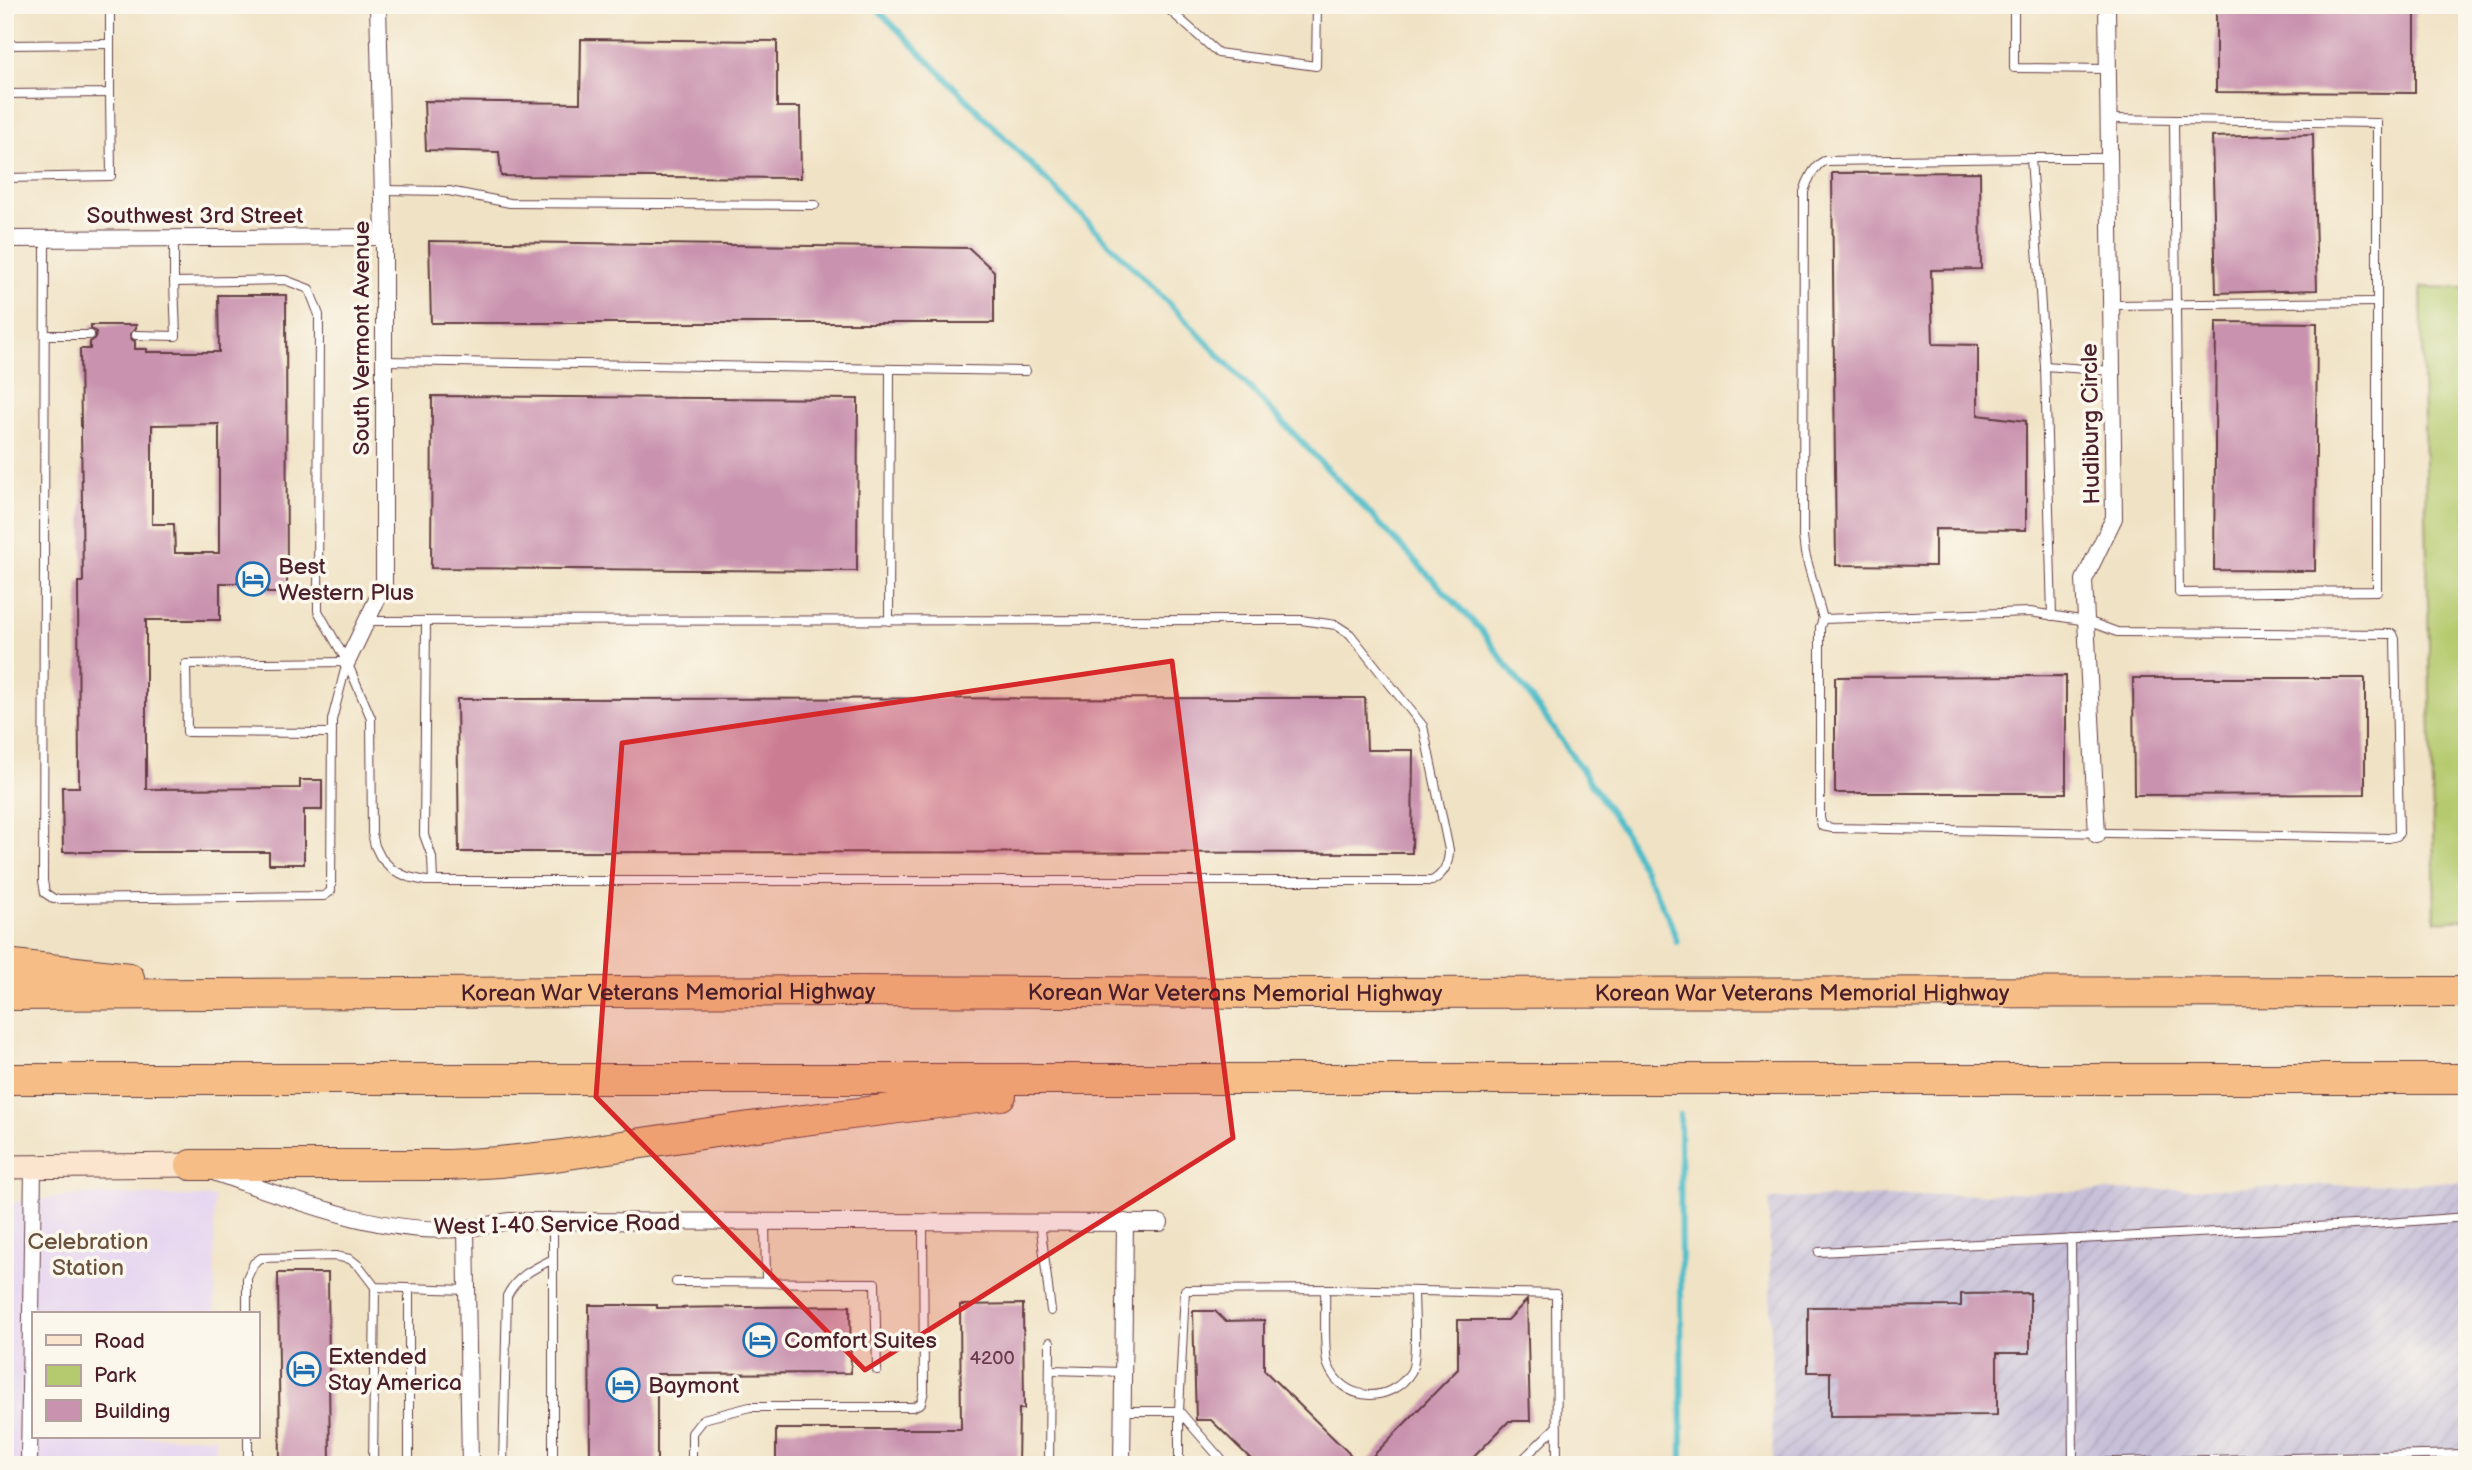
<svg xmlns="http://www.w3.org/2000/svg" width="2472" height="1470" font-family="'Balsamiq Sans',sans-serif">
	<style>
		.built { fill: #e5d3f1 }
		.industrial { fill: url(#industrial-furrows) }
		.park { fill: #b5ca6e; stroke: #80744c; stroke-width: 2 }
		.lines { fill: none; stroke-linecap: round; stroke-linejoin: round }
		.stream { stroke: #50bdc9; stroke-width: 6 }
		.building { fill: #c992ae; fill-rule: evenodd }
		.service-casing { stroke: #633c42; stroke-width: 10 }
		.minor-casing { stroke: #633c42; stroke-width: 18 }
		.secondary-casing { stroke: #633c42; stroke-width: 25 }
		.motorway-casing { stroke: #633c42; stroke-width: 32 }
		.service { stroke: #fff; stroke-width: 8 }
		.minor { stroke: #fff; stroke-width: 16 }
		.secondary { stroke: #fbe5cf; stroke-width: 23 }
		.motorway { stroke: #f6be86; stroke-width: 30 }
		.marked { fill: #d62828; fill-opacity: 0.2; stroke: #d62828; stroke-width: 5; stroke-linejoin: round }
		.labels { text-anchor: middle; stroke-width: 7; stroke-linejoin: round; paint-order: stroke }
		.number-label { font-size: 19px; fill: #6a3c4c }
		.street-label { font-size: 23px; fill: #4a1f2b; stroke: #fbf7ec }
		.poi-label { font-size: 23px; fill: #4a1f2b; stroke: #fbf7ec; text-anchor: start }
		.park-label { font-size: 23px; fill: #6a523f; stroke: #fbf7ec }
	</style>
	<defs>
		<pattern id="industrial-furrows" width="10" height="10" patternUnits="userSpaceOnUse" patternTransform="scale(1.75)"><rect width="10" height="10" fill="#c7c0d9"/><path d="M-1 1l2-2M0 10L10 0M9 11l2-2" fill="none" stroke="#aca5ba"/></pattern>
	</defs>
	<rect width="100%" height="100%" fill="#fbf7ec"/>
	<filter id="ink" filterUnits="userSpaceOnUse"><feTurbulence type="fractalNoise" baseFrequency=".0143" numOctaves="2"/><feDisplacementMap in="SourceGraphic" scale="14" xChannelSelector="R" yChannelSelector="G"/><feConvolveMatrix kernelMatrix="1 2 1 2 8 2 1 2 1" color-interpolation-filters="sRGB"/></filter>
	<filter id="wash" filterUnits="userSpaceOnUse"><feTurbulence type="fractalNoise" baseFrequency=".00686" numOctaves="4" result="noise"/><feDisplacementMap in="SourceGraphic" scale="28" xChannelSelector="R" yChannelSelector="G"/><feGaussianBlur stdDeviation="1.57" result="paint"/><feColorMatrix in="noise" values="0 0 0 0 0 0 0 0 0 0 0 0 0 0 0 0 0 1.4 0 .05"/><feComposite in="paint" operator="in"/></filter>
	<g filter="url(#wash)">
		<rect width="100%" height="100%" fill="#f0e2c4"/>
		<polygon class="built" points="87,1194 214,1197 215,1314 33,1314 33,1437 216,1437 216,1465 5,1465 5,1203"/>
		<polygon class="industrial" points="2467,1182 2467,1465 1773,1465 1769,1199"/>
		<polygon class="park" points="2421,287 2467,288 2467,919 2435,921"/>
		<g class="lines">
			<g class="stream">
				<polyline points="873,5 1193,328 1480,629 1554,729 1623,830 1669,918 1677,942"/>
				<polyline points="1680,1115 1682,1465"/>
			</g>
		</g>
		<g id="blocks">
			<g class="building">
				<polygon points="2216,5 2415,5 2415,93 2216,92"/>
				<polygon points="581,39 777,41 777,107 800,107 801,178 501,176 499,152 426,150 424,101 580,103"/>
				<polygon points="2313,134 2317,290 2216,293 2212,137"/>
				<polygon points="1980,172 1981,269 1931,270 1933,344 1978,345 1978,415 2026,421 2026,530 1935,529 1935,566 1836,565 1832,173"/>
				<polygon points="429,241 969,248 994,271 994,323 431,323"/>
				<path d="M218 295H286L287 593H267V583H220V620H146V789L300 788V780H322V810H304V864H269V852H63L62 787H79L78 582H83L80 349H90V342L96 338V332L91 329V325H136V328L130 334 131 339 135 341V349H147V352H219ZM219 424V553H175L174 524H152V425Z"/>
				<polygon points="2216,322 2317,323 2315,571 2214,570"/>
				<polygon points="432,396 858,399 857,571 431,568"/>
				<polygon points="2066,676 2066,793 1835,793 1835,677"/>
				<polygon points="2133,678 2365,678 2365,794 2134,795"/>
				<polygon points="1365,698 1367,750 1413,750 1412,853 459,852 457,699"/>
				<polygon points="278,1273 328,1273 330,1465 280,1465"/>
				<polygon points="2030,1293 2030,1353 1997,1353 1997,1415 1830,1416 1830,1372 1808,1372 1808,1307 1961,1306 1961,1294"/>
				<polygon points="1527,1300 1530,1421 1509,1421 1466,1465 1364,1465 1458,1369 1458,1320 1508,1320"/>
				<polygon points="1023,1304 1024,1409 1019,1409 1018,1465 776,1465 776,1429 961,1429 960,1305"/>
				<polygon points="589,1305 657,1305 657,1308 850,1306 851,1373 657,1374 657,1465 590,1465"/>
				<polygon points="1193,1311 1215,1311 1225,1321 1264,1320 1264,1370 1361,1465 1257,1465 1211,1420 1196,1420"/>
			</g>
		</g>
	</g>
	<g filter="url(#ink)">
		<use href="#blocks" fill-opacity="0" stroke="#633c42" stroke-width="2"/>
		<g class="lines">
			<defs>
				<g id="service">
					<polyline points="1164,5 1218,53 1316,66 1317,5"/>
					<polyline points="2014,5 2014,68 2108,69"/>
					<polyline points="5,45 110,44"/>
					<polyline points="5,94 110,93 110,5"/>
					<polyline points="2109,119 2377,123 2377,591 2179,593 2174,120"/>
					<polyline points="5,178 111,176 110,93"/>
					<polyline points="382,190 449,191 510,203 815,205"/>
					<path d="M174 238V282L285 280 309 289 319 315 318 611 347 662 371 718 372 833 375 846 381 858 393 870 408 877 426 881H1432C1444 874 1449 864 1449 850L1423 726 1350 634 1336 625 1301 620 368 621"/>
					<polyline points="45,239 43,881 45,893 54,899 324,896 331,891 332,720 347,662"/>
					<polyline points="2111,305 2377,302"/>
					<polyline points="45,335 90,335"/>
					<polyline points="136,335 176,336 174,282"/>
					<polyline points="384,361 1026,371"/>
					<polyline points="2045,366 2112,371"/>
					<polygon points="2030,612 2087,621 2117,632 2393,634 2395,639 2399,833 2397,836 2389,838 1832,828 1822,826 1820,818 1820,627 1823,619"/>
					<polyline points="2052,616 2045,366 2031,158 2109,158"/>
					<path d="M1823 619 1805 553 1803 536 1804 192C1807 181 1814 166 1824 161L2031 158"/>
					<polyline points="426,621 424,835 432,857 433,881"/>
					<polyline points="889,621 890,369"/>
					<polyline points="332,733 187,732 186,664 347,662"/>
					<polyline points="553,1221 553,1465"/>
					<polyline points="765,1221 766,1281"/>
					<polyline points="1040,1222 1051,1311"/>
					<polyline points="2071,1239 2073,1463 2467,1454"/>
					<polyline points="1819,1252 2374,1224 2467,1217"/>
					<polyline points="676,1282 875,1283 877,1370"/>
					<polyline points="409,1288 409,1465"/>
					<path d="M1325 1289C1326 1305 1323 1353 1328 1365 1342 1402 1390 1405 1411 1372 1418 1361 1414 1307 1414 1291"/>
					<polyline points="247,1314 247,1278 254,1263 261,1258 335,1256 350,1259 359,1266 375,1287 467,1290"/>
					<polyline points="1051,1370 1123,1372"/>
					<polyline points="1122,1411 1179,1411 1185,1290 1330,1289 1556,1294 1557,1465"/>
					<polyline points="1179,1411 1226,1465"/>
					<polyline points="1179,1411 1179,1465"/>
					<polyline points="248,1437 248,1465"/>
					<polyline points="373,1465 375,1287"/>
					<path d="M503 1465 507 1296C517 1276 533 1269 553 1259"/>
					<polyline points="692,1465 692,1433 703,1419 750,1407 913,1407 921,1403 924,1391 923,1222"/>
					<polyline points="1049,1465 1050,1342"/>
					<polyline points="1517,1465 1556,1427"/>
					<polyline points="2009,1465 2073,1463 2073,1465"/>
				</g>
				<g id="minor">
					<polyline points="5,239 384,237"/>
					<polyline points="347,662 384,585 384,237 378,5"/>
					<polyline points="2097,835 2084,580 2114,518 2107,5"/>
					<path d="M216 1173C291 1199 388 1238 468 1228 482 1227 496 1223 510 1221L1160 1223"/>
					<polyline points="466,1229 470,1465"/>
					<polyline points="29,1465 33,1167"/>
					<polyline points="1122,1465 1125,1222"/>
				</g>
				<polyline id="secondary" points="5,1167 191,1165"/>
				<g id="motorway">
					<polyline points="5,964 129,978"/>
					<path id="s1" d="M5 995 837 991 1299 993 2467 992"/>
					<polyline points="5,1079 2467,1079"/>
					<polyline points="191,1165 450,1165 499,1162 555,1156 749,1127 1001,1095"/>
				</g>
			</defs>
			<use href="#service" class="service-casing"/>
			<use href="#minor" class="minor-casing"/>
			<use href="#secondary" class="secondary-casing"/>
			<use href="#motorway" class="motorway-casing"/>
			<use href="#service" class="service"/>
			<use href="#minor" class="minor"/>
			<use href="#secondary" class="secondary"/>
			<use href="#motorway" class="motorway"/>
		</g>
	</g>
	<path class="marked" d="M1172 661 1233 1138 865 1370 596 1097 622 743Z"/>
	<defs>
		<symbol id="hotel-ring" viewBox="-11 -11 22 22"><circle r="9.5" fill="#fbf7ec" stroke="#1f6fb2" stroke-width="1.5"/><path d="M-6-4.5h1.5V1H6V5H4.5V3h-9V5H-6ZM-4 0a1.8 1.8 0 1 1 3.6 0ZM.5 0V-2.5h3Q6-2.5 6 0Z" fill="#1f6fb2"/></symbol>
	</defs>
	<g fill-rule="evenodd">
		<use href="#hotel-ring" x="234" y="560" width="38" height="38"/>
		<use href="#hotel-ring" x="741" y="1321" width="38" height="38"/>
		<use href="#hotel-ring" x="285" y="1350" width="38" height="38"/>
		<use href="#hotel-ring" x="604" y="1366" width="38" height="38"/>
	</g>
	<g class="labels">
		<g class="number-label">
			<text x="992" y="1364">4200</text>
		</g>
		<g class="street-label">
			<text x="195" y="223">Southwest 3rd Street</text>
			<text transform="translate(361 338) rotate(-90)" y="8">South Vermont Avenue</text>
			<text transform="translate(2090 424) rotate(-91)" y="8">Hudiburg Circle</text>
			<text dy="8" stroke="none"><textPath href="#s1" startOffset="663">Korean War Veterans Memorial Highway</textPath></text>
			<text dy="8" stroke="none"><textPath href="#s1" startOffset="1230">Korean War Veterans Memorial Highway</textPath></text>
			<text dy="8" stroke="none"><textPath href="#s1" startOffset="1797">Korean War Veterans Memorial Highway</textPath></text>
			<text transform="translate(557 1224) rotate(-1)" y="8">West I-40 Service Road</text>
		</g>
		<g class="poi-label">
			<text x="278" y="574">Best<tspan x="278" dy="26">Western Plus</tspan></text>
			<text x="784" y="1348">Comfort Suites</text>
			<text x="328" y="1364">Extended<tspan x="328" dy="26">Stay America</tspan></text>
			<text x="648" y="1393">Baymont</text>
		</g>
		<g class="park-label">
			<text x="88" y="1249">Celebration<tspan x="88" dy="26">Station</tspan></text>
		</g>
	</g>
	<rect width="2472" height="1470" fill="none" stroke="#fbf7ec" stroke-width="28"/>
	<rect x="32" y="1312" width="228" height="126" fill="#fbf7ec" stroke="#b4a19f" stroke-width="2"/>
	<rect x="46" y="1335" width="35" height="10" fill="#fbe5cf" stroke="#b4a19f" stroke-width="2"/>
	<text x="94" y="1348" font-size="21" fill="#4a1f2b">Road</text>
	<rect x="46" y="1365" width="35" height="21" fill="#b5ca6e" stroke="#b4a19f" stroke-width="2"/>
	<text x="94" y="1382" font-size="21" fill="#4a1f2b">Park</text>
	<rect x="46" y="1400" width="35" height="21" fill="#c992ae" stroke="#b4a19f" stroke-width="2"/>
	<text x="94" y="1418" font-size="21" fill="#4a1f2b">Building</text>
</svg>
